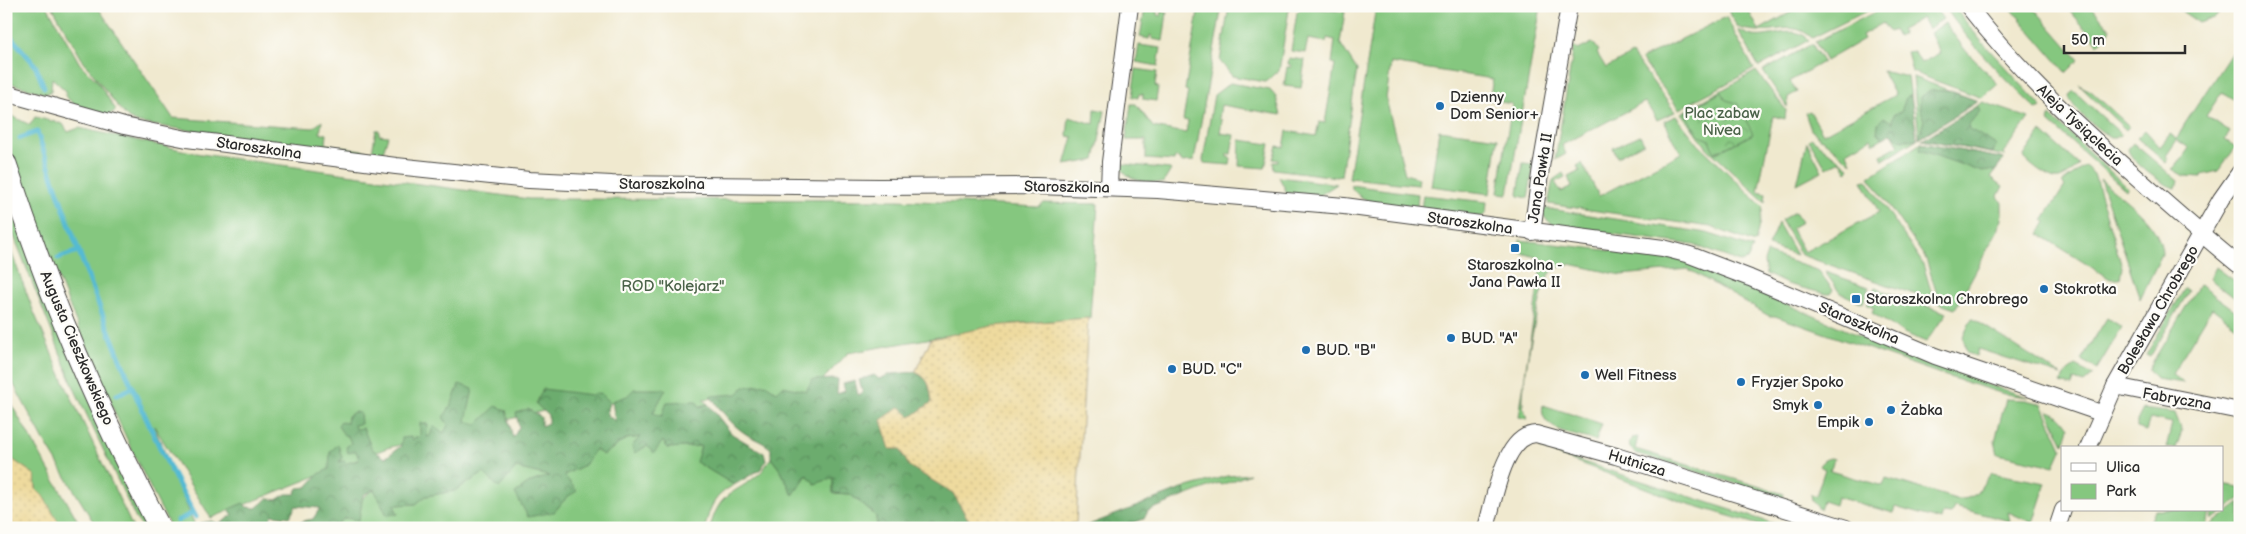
<svg xmlns="http://www.w3.org/2000/svg" width="2246" height="534" font-family="'Balsamiq Sans',sans-serif">
	<style>
		.green { fill: #85c77f; stroke: #587955; fill-rule: evenodd }
		.forest { fill: url(#forest-crowns); stroke: #4c6c4c }
		.sand { fill: url(#sand-dots); stroke: #8c8264 }
		.park { fill: url(#park-crowns); stroke: #587955 }
		.lines { fill: none; stroke-linecap: round; stroke-linejoin: round }
		.stream { stroke: #55bad3; stroke-width: 5 }
		.minor-casing { stroke: #494844; stroke-width: 18 }
		.major-casing { stroke: #494844; stroke-width: 23 }
		.minor { stroke: #fff; stroke-width: 16 }
		.major { stroke: #fff; stroke-width: 21 }
		.poi-dot { fill: #1f6fb2; stroke: #fdfcf7; stroke-width: 2 }
		.labels { text-anchor: middle; stroke-width: 4.5; stroke-linejoin: round; paint-order: stroke }
		.poi-label { font-size: 15px; fill: #2b2b2b; stroke: #fdfcf7; text-anchor: start }
		.park-label { font-size: 15px; fill: #4a6248; stroke: #fdfcf7 }
		.street-label { font-size: 15px; fill: #2b2b2b; stroke: #fdfcf7 }
	</style>
	<defs>
		<pattern id="forest-crowns" width="20" height="18" patternUnits="userSpaceOnUse" patternTransform="scale(1.25)"><rect width="20" height="18" fill="#6cac6e"/><path d="M2 6a3 3 0 1 1 6 0M12 15a3 3 0 1 1 6 0" fill="none" stroke="#598c5b"/></pattern>
		<pattern id="sand-dots" width="8" height="8" patternUnits="userSpaceOnUse" patternTransform="scale(1.25)"><rect width="8" height="8" fill="#eeda9e"/><path d="M2 2h.1M6 6h.1" fill="none" stroke="#cb8" stroke-width="1.8" stroke-linecap="round"/></pattern>
		<pattern id="park-crowns" width="20" height="18" patternUnits="userSpaceOnUse" patternTransform="scale(1.25)"><rect width="20" height="18" fill="#85c77f"/><path d="M2 6a3 3 0 1 1 6 0M12 15a3 3 0 1 1 6 0" fill="none" stroke="#6da268"/></pattern>
	</defs>
	<rect width="100%" height="100%" fill="#fdfcf7"/>
	<filter id="ink" filterUnits="userSpaceOnUse"><feTurbulence type="fractalNoise" baseFrequency=".02" numOctaves="2"/><feDisplacementMap in="SourceGraphic" scale="10" xChannelSelector="R" yChannelSelector="G"/><feConvolveMatrix kernelMatrix="1 2 1 2 8 2 1 2 1" color-interpolation-filters="sRGB"/></filter>
	<filter id="wash" filterUnits="userSpaceOnUse"><feTurbulence type="fractalNoise" baseFrequency=".0096" numOctaves="4" result="noise"/><feDisplacementMap in="SourceGraphic" scale="20" xChannelSelector="R" yChannelSelector="G"/><feGaussianBlur stdDeviation="1.12" result="paint"/><feColorMatrix in="noise" values="0 0 0 0 0 0 0 0 0 0 0 0 0 0 0 0 0 1.4 0 .05"/><feComposite in="paint" operator="in"/></filter>
	<g filter="url(#wash)">
		<rect width="100%" height="100%" fill="#f0e9cf"/>
		<g class="green">
			<polygon points="6,6 47,6 80,64 97,81 116,110 109,115 75,105 65,96 66,91 52,78 51,91 46,94 10,83 8,80 11,79 10,70 6,66"/>
			<polygon points="52,6 97,6 173,118 313,128 322,121 320,133 327,134 326,144 372,152 376,130 379,130 379,135 388,136 383,152 373,157 139,123 128,118 119,108 83,61"/>
			<polygon points="1199,6 1222,6 1194,161 1181,162 1181,159 1175,157 1174,161 1146,159 1146,140 1126,140 1131,104 1136,104 1153,127 1186,133 1188,121 1183,120 1188,91 1185,90"/>
			<polygon points="1229,6 1287,6 1289,10 1279,71 1265,82 1232,76 1220,61"/>
			<polygon points="1303,6 1345,12 1340,43 1357,70 1341,176 1337,177 1274,169 1273,162 1278,162 1278,160 1273,159 1277,146 1284,147 1287,131 1316,136 1319,122 1325,123 1335,64 1332,63 1335,40 1327,38 1326,42 1308,39 1305,53 1291,51 1297,12"/>
			<polygon points="1376,6 1541,6 1508,194 1498,193 1512,104 1489,100 1493,79 1391,63 1386,99 1405,174 1419,178 1418,185 1349,178"/>
			<path d="M1727 6H1746L1759 30 1793 11 1790 6H1838L1839 8 1843 6H1877L1812 38C1793 19 1772 35 1749 30 1746 30 1741 29 1738 27 1733 22 1730 12 1727 6Z"/>
			<polygon points="1887,6 1934,6 1943,19 1928,29 1922,18 1901,30 1903,34 1898,37 1894,30 1889,32 1883,23 1862,35 1864,39 1826,61 1815,42"/>
			<path d="M1944 6H1953L1982 42 2042 107 2036 109C2003 77 1970 44 1944 6Z"/>
			<polygon points="2009,6 2032,6 2079,60 2066,73"/>
			<polygon points="2066,6 2091,6 2111,30 2098,44"/>
			<polygon points="2174,6 2224,6 2216,17 2199,23"/>
			<polygon points="1145,8 1157,10 1157,15 1161,16 1162,11 1167,13 1163,41 1152,39 1152,36 1150,35 1149,39 1140,37"/>
			<polygon points="1726,17 1754,69 1679,109 1641,59"/>
			<polygon points="1945,23 1966,51 1998,84 1982,98 1912,72 1907,52 1914,51 1921,63 1940,53 1930,33"/>
			<path d="M1738 30C1743 32 1748 35 1753 36 1772 39 1794 23 1809 40L1759 67Z"/>
			<polygon points="1592,43 1595,45 1599,51 1597,53 1606,68 1632,54 1675,112 1657,120 1645,102 1562,145 1566,154 1555,160 1574,46 1578,50"/>
			<polygon points="1812,44 1823,62 1790,81 1797,92 1788,97 1787,107 1763,71"/>
			<polygon points="1139,45 1161,48 1158,66 1136,62"/>
			<polygon points="2237,50 2240,52 2240,59 2233,67 2240,74 2240,96 2237,102 2222,92 2206,116 2230,132 2225,140 2236,147 2218,171 2202,175 2202,177 2184,176 2172,169 2178,164 2189,148 2177,140 2166,156 2169,158 2166,163 2137,138 2145,130 2160,147 2170,134 2177,139 2184,125 2232,52"/>
			<polygon points="1289,58 1305,60 1301,88 1284,86 1287,67 1291,67 1291,65 1288,64"/>
			<polygon points="1136,69 1157,72 1155,86 1158,87 1156,101 1143,99 1143,94 1139,94 1138,98 1132,97"/>
			<path d="M1756 71 1786 110 1785 119 1773 116 1758 191 1766 193 1765 202 1707 148 1681 113ZM1753 134 1716 153 1708 139Z"/>
			<polygon points="1882,71 1908,77 1917,139 1883,160 1881,155 1899,145 1892,133 1874,143 1871,138 1847,152 1851,163 1811,130 1805,113 1810,111 1823,134 1895,95"/>
			<polygon points="1913,77 1978,101 1919,138"/>
			<polygon points="1230,83 1270,90 1276,97 1281,115 1221,105 1219,119 1222,120 1220,133 1234,135 1231,154 1227,154 1227,157 1231,158 1230,165 1204,163 1203,160 1214,95"/>
			<polygon points="2079,85 2091,91 2129,126 2126,130"/>
			<path d="M2074 91 2121 134 2116 138H2111C2100 131 2069 107 2069 95Z"/>
			<polygon points="1983,102 2029,118 2004,153 2006,156 1922,140"/>
			<polygon points="1095,109 1105,111 1095,160 1065,165 1073,137 1067,136 1069,117 1094,124"/>
			<polygon points="2050,115 2128,188 2126,190 2048,121"/>
			<path d="M12 116 30 125 35 117 63 124 68 132 79 128 201 154 529 199 898 200 1039 207 1044 203 1098 204 1090 318 1011 324 848 353 810 393 703 399 708 404 662 416 652 413 658 401 569 405 387 448 211 518 154 426 196 528H171C122 436 83 341 45 244 32 211 6 152 6 118Z"/>
			<polygon points="1676,116 1698,144 1763,207 1755,243 1711,227 1548,204 1553,180 1563,173 1565,177 1555,182 1561,192 1572,187 1568,177 1580,171 1577,166 1582,163 1599,196 1681,153 1664,121"/>
			<polygon points="1439,130 1498,138 1490,194 1431,186"/>
			<path d="M2041 131 2079 165C2074 170 2066 178 2059 179 2050 181 2032 166 2025 159L2024 156Z"/>
			<polygon points="1640,135 1644,143 1617,157 1613,148"/>
			<polygon points="1811,138 1850,168 1847,172 1840,161 1826,168 1809,140"/>
			<polygon points="1240,140 1270,144 1265,168 1239,166"/>
			<polygon points="1807,142 1822,171 1797,184"/>
			<polygon points="1921,143 2004,159 1991,177 2003,186 1998,196 2002,203 2002,214 1999,228 1955,309 1940,304 1926,259 1869,177"/>
			<path d="M2133 143 2178 181 2176 188C2164 187 2129 160 2128 149Z"/>
			<polygon points="1523,163 1534,164 1528,198 1519,196 1518,194"/>
			<path d="M1123 164 1170 169 1171 170 1163 183C1147 182 1127 182 1120 165Z"/>
			<polygon points="2085,166 2094,174 2109,224 2122,267 2120,279 2110,279 2039,234 2046,222 2043,220 2065,186 2062,183"/>
			<polygon points="1279,177 1337,184 1320,195 1287,193"/>
			<path d="M2100 179C2121 197 2162 224 2162 254L2140 299Z"/>
			<polygon points="1867,180 1923,264 1934,301 1801,255 1781,220 1795,212 1802,222 1791,228 1804,252 1879,212 1862,181"/>
			<path d="M1350 185 1418 194 1417 208C1393 205 1363 208 1350 185Z"/>
			<polygon points="1423,195 1487,202 1486,213 1482,217 1421,209"/>
			<polygon points="6,197 148,528 143,528 136,519 75,390 15,239 6,215"/>
			<polygon points="1543,208 1707,233 1753,248 1747,260 1740,262 1694,245 1554,226 1544,217"/>
			<polygon points="1778,223 1796,255 1768,246"/>
			<polygon points="6,238 33,310 64,382 133,528 97,528 43,439 8,374 6,368"/>
			<path d="M1520 240 1682 259 1865 338 1975 379 1976 381 2028 397 2004 394 1949 377 1775 316H1769L1688 269 1621 275 1570 264C1562 265 1555 268 1550 274 1539 289 1521 384 1523 404 1523 409 1526 414 1527 419L1519 417 1542 259 1519 252Z"/>
			<polygon points="1767,253 1819,271 1833,290 1830,294 1826,294 1787,284 1766,274 1764,262"/>
			<polygon points="2216,267 2240,285 2240,302 2210,279"/>
			<polygon points="1825,272 1869,287 1863,303 1840,293"/>
			<polygon points="2199,285 2203,287 2240,314 2240,329 2212,308 2172,374 2184,383 2156,379 2149,371 2149,368"/>
			<polygon points="1875,288 1947,313 1926,342 1904,333 1872,313 1874,308 1867,305"/>
			<polygon points="2185,288 2189,291 2150,357 2146,355"/>
			<polygon points="1972,318 2061,375 1978,349 1976,356 1967,353 1963,337"/>
			<polygon points="2107,318 2122,327 2097,369 2081,360"/>
			<polygon points="2075,366 2093,375 2084,383 2074,380 2072,386 2060,383 2068,371"/>
			<polygon points="6,395 82,528 62,528 43,496 36,489 35,475 6,455"/>
			<polygon points="2006,399 2026,400 2042,404 2062,448 2054,466 1998,454 1995,441"/>
			<path d="M1543 405 1602 424 1596 441C1578 435 1537 431 1543 405Z"/>
			<polygon points="2143,409 2175,413 2182,431 2176,448 2166,448 2172,423 2150,418 2146,431 2137,428 2137,421"/>
			<path d="M2048 411C2058 412 2064 421 2069 428L2064 444Z"/>
			<path d="M642 437 648 446 663 440 667 448 702 446 697 462 734 485C714 496 710 506 705 528H332C348 516 358 499 375 489L387 515 398 514 393 505 416 504 426 496 454 491 484 473 499 488 516 468 550 476 531 482 554 512 567 497 564 475 585 465 595 449 603 455 626 439Z"/>
			<polygon points="1638,437 1635,449 1784,494 1783,498 1635,453 1630,448 1629,442 1632,438"/>
			<polygon points="1540,448 1787,528 1769,528 1682,502"/>
			<path d="M771 458 781 471 793 495 807 475 833 477V493L850 494 876 516 877 528H710C720 490 733 496 759 474 764 470 767 463 771 458Z"/>
			<path d="M1831 458 1834 459 1830 471 1883 486 1886 478 1956 499C1981 500 1978 486 1992 473L2046 483 2033 523 2008 512 2010 521 1954 507 1951 514 1943 513 1941 520 1895 507 1893 513 1837 497 1835 505 1823 501 1820 510 1812 501 1811 494 1816 496 1825 469 1819 466C1822 461 1825 459 1831 458Z"/>
			<polygon points="1250,474 1222,485 1219,483 1185,496 1184,488 1227,476"/>
			<polygon points="2222,484 2240,487 2240,499 2212,520 2213,510 2222,510"/>
			<polygon points="2240,503 2240,528 2210,528 2211,525"/>
			<polygon points="2155,510 2210,510 2207,528 2148,528"/>
		</g>
		<g class="forest">
			<polygon points="1947,90 1978,101 1919,138 1924,120 1920,108 1920,97 1930,91"/>
			<path d="M1911 95 1917 139C1907 140 1898 142 1892 133L1883 138 1877 133 1878 123 1884 117 1893 123 1892 120 1894 114 1901 112 1906 97Z"/>
			<polygon points="1977,106 1980,111 1969,124 1970,129 1996,145 1993,153 1922,140"/>
			<polygon points="1921,143 1995,157 2004,159 1996,170 1982,172 1920,150"/>
			<path d="M915 372C930 378 930 388 932 402L911 417 891 449H900L909 466 953 493 968 519 978 528H877L876 516 850 494 833 493V478L815 484 807 475 793 495 781 471 771 458V449C763 441 752 439 743 432 730 423 720 409 710 396L737 394 744 387 766 384 777 392 783 386 806 391 812 380 838 379 837 394 845 391 843 384 855 381 858 395 863 393 859 380 874 375 879 379 891 374Z"/>
			<path d="M459 384 473 389 466 421 477 424 496 406 506 410 513 438 519 427 516 413 528 409 541 417V426L548 423V415L536 404 543 389 592 395 601 393 609 401 607 415 615 421 612 401 627 396 634 389H666L653 413 662 416 667 402 696 401 700 407 708 404 732 434 764 453 766 461 761 469 734 485 696 462 701 446 667 448 663 441 654 453 647 446 635 453 632 446 640 437 626 439 603 455 595 449 585 465 564 475 577 491 567 497 554 512 528 517 515 493 531 482 549 476 516 468 499 488 484 473 454 491 426 496 416 504 394 505 398 514 387 515 374 489 363 495 359 520 345 518 332 528H294L303 521 313 519 320 508 296 506 290 517 272 515 267 528H197L201 523 212 521 219 524 233 515 229 509 243 503 247 507 256 508 268 498 276 500 286 494H295L298 488 307 487 319 474 329 469 330 452 338 444 342 458 339 462 344 461 347 463 359 460 356 451 348 453 346 447 351 443 348 436 344 435 338 426 340 422 347 423 348 416 354 412 360 413 361 424 354 425 355 429 363 428 372 449 385 458 401 446 402 438 411 437 413 440 416 436 417 439 420 435V423L428 424 427 437 430 436 433 426 444 433 448 425 443 417C451 408 455 396 459 384Z"/>
			<polygon points="1184,488 1185,496 1148,511 1144,519 1119,528 1081,528"/>
		</g>
		<g class="sand">
			<path d="M1088 318 1076 523 1051 528H978L968 519 953 493 909 466 900 449H890L881 420 900 407 911 417 932 402C930 388 930 378 915 372L931 339 992 326Z"/>
			<polygon points="6,455 35,475 36,489 43,496 62,528 6,528"/>
		</g>
		<path class="park" d="M1722 92 1726 100 1737 103 1753 134 1715 153 1708 139C1695 136 1691 123 1685 112Z"/>
		<g class="lines">
			<g class="stream">
				<polyline points="6,31 35,65 44,87"/>
				<path d="M20 138 37 132C82 263 128 396 196 517"/>
				<polyline points="58,258 78,251"/>
				<polyline points="117,395 132,388"/>
				<polyline points="177,521 193,513"/>
			</g>
		</g>
	</g>
	<g filter="url(#ink)">
		<g class="lines">
			<defs>
				<g id="minor">
					<path d="M1968 6C2017 69 2073 122 2133 174 2168 205 2203 236 2240 266"/>
					<polyline points="6,93 124,126 187,139 396,166 529,180 612,184 879,187 1035,186 1158,190 1344,206 1663,248 1690,255 1750,278 1935,356 2101,413"/>
					<polyline points="1109,188 1110,162 1130,6"/>
					<polyline points="1532,232 1541,167 1569,6"/>
					<polyline points="2115,386 2240,411"/>
					<polyline points="2088,448 2115,386 2221,199 2240,172"/>
					<path d="M1486 528C1494 502 1503 435 1536 434L1616 456 1846 528"/>
					<polyline points="2057,528 2063,510"/>
				</g>
				<path id="major" d="M6 164C46 289 98 412 160 528"/>
			</defs>
			<use href="#minor" class="minor-casing"/>
			<use href="#major" class="major-casing"/>
			<use href="#minor" class="minor"/>
			<use href="#major" class="major"/>
		</g>
	</g>
	<g class="poi-dot">
		<circle cx="1440" cy="106" r="5"/>
		<rect x="1510" y="243" width="10" height="10" rx="2.5"/>
		<circle cx="2044" cy="289" r="5"/>
		<rect x="1851" y="294" width="10" height="10" rx="2.5"/>
		<circle cx="1451" cy="338" r="5"/>
		<circle cx="1306" cy="350" r="5"/>
		<circle cx="1172" cy="369" r="5"/>
		<circle cx="1585" cy="375" r="5"/>
		<circle cx="1741" cy="382" r="5"/>
		<circle cx="1818" cy="405" r="5"/>
		<circle cx="1891" cy="410" r="5"/>
		<circle cx="1869" cy="422" r="5"/>
	</g>
	<g class="labels">
		<g class="poi-label">
			<text x="1450" y="102">Dzienny<tspan x="1450" dy="17">Dom Senior+</tspan></text>
			<text x="1515" y="270" text-anchor="middle">Staroszkolna -<tspan x="1515" dy="17">Jana Pawła II</tspan></text>
			<text x="2054" y="294">Stokrotka</text>
			<text x="1866" y="304">Staroszkolna Chrobrego</text>
			<text x="1461" y="343">BUD. "A"</text>
			<text x="1316" y="355">BUD. "B"</text>
			<text x="1182" y="374">BUD. "C"</text>
			<text x="1595" y="380">Well Fitness</text>
			<text x="1751" y="387">Fryzjer Spoko</text>
			<text x="1808" y="410" text-anchor="end">Smyk</text>
			<text x="1901" y="415">Żabka</text>
			<text x="1859" y="427" text-anchor="end">Empik</text>
		</g>
		<g class="park-label">
			<text x="1722" y="118">Plac zabaw<tspan x="1722" dy="17">Nivea</tspan></text>
			<text x="673" y="291">ROD "Kolejarz"</text>
		</g>
		<g class="street-label">
			<text transform="translate(2080 125) rotate(43)" y="5">Aleja Tysiąclecia</text>
			<text transform="translate(259 148) rotate(8)" y="5">Staroszkolna</text>
			<text transform="translate(1540 178) rotate(-81)" y="5">Jana Pawła II</text>
			<text x="662" y="189">Staroszkolna</text>
			<text transform="translate(1067 187) rotate(1)" y="5">Staroszkolna</text>
			<text transform="translate(1470 223) rotate(8)" y="5">Staroszkolna</text>
			<text transform="translate(2158 310) rotate(-60)" y="5">Bolesława Chrobrego</text>
			<text transform="translate(1859 323) rotate(23)" y="5">Staroszkolna</text>
			<text transform="translate(77 348) rotate(67)" y="5">Augusta Cieszkowskiego</text>
			<text transform="translate(2177 399) rotate(10)" y="5">Fabryczna</text>
			<text transform="translate(1637 463) rotate(17)" y="5">Hutnicza</text>
		</g>
	</g>
	<rect width="2246" height="534" fill="none" stroke="#fdfcf7" stroke-width="25"/>
	<rect x="2061" y="446" width="162" height="65" fill="#fdfcf7" stroke="#a9a8a5"/>
	<rect x="2071" y="463" width="25" height="8" fill="#ffffff" stroke="#a9a8a5"/>
	<text x="2106" y="472" font-size="15" fill="#2b2b2b">Ulica</text>
	<rect x="2071" y="484" width="25" height="15" fill="#85c77f" stroke="#a9a8a5"/>
	<text x="2106" y="496" font-size="15" fill="#2b2b2b">Park</text>
	<path d="M2064 45v8h121v-8" fill="none" stroke="#2b2b2b" stroke-width="2.5"/>
	<text x="2071" y="45" font-size="15" fill="#2b2b2b" stroke="#fdfcf7" stroke-width="4" paint-order="stroke">50 m</text>
</svg>
